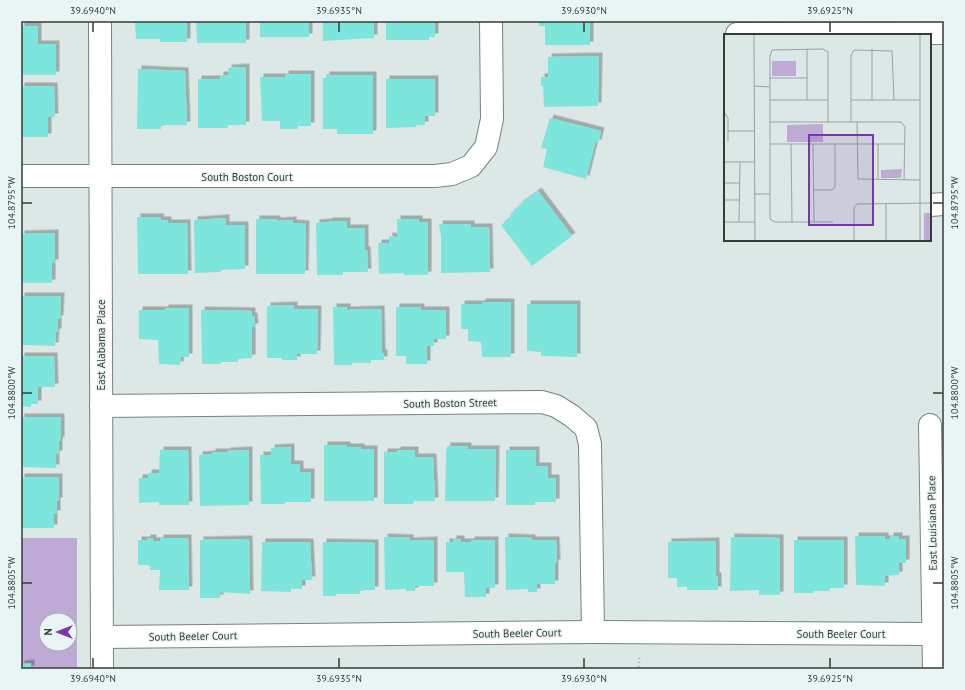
<svg xmlns="http://www.w3.org/2000/svg" width="965" height="690" font-family="'PT Sans',sans-serif">
	<style>
		.green { fill: #beaad4; fill-rule: evenodd }
		.building { fill: #7de6dc; filter: url(#shadow) }
		.lines { fill: none; stroke-linecap: round; stroke-linejoin: round }
		.minor-casing { stroke: #778281; stroke-width: 24 }
		.path { stroke: #a5afae; stroke-width: 2.5; stroke-dasharray: 1 3; stroke-linecap: butt }
		.minor { stroke: #fff; stroke-width: 22 }
		.ticks { fill: none; stroke: #363b3a; stroke-width: 1.5 }
		.labels { text-anchor: middle; stroke-width: 3; stroke-linejoin: round; paint-order: stroke }
		.street-label { font-size: 11px; fill: #363b3a; stroke: #e8f5f3 }
		.inset-road { fill: none; stroke: #99a3a1; stroke-width: 1 }
		.view { fill: #7a37ab; fill-opacity: 0.15; stroke: #7a37ab; stroke-width: 2 }
		.inset-edge { fill: none; stroke: #363b3a; stroke-width: 2 }
		.neatline { fill: none; stroke: #363b3a; stroke-width: 1.5 }
		.ticks-label { font-size: 10px; text-anchor: middle; fill: #363b3a }
	</style>
	<defs>
		<filter id="shadow"><feDropShadow dx="3.5" dy="-3.5" stdDeviation="0" flood-color="#0004"/></filter>
	</defs>
	<rect width="100%" height="100%" fill="#dbe8e6"/>
	<path class="green" d="M21 538H77V669H21ZM46 620H70V644H46Z"/>
	<g class="building">
		<polygon points="135,21 187,21 187,42 160,42 160,39 136,39"/>
		<polygon points="196,21 246,21 246,43 197,43"/>
		<rect x="260" y="21" width="49" height="16"/>
		<polygon points="323,21 374,21 374,38 323,41"/>
		<polygon points="386,21 435,21 435,37 429,37 429,40 386,40"/>
		<polygon points="539,21 590,21 590,45 545,45 545,26 539,26"/>
		<polygon points="21,26 38,26 38,44 56,44 56,75 21,75"/>
		<polygon points="599,56 598,106 544,107 543,86 541,86 541,77 548,77 548,57"/>
		<polygon points="246,67 246,125 228,125 228,128 198,128 198,79 220,79 220,75 229,75 228,68"/>
		<polygon points="138,69 185,71 187,125 161,125 161,129 137,129"/>
		<polygon points="285,74 311,74 311,126 298,126 298,129 280,129 280,121 262,121 260,77 285,77"/>
		<polygon points="326,75 373,75 373,134 337,134 337,129 323,129 323,78 326,78"/>
		<polygon points="386,79 435,79 435,116 425,116 425,125 416,125 416,127 386,128"/>
		<polygon points="21,86 54,86 55,117 48,117 48,137 21,137"/>
		<polygon points="550,118 601,131 598,143 595,143 586,179 543,167 547,149 541,148"/>
		<polygon points="538,191 572,236 532,266 501,225 512,217 510,214 520,206 519,205"/>
		<polygon points="137,217 161,217 160,220 168,220 168,223 187,223 188,274 138,274"/>
		<polygon points="226,218 226,225 245,225 245,269 221,270 221,272 195,273 194,220"/>
		<polygon points="256,219 277,219 277,221 293,220 293,223 306,224 305,274 256,274"/>
		<polygon points="397,219 419,219 419,222 428,222 428,275 404,275 404,273 379,274 378,243 389,243 389,236 397,237"/>
		<polygon points="329,221 347,221 347,228 365,228 365,250 367,250 368,272 343,272 343,275 317,275 316,223 329,222"/>
		<polygon points="439,224 471,224 471,227 489,227 490,272 441,273 441,236"/>
		<polygon points="55,233 55,263 52,263 52,283 21,283 21,234"/>
		<polygon points="21,296 61,296 60,319 58,319 58,332 56,332 55,346 21,345"/>
		<polygon points="482,302 511,302 511,357 482,357 481,342 468,341 468,329 461,329 461,304 482,304"/>
		<polygon points="527,304 577,304 577,357 541,356 541,352 527,351"/>
		<polygon points="294,305 294,309 318,309 317,354 297,354 297,360 282,360 282,358 267,358 267,306"/>
		<polygon points="333,307 347,307 347,310 381,309 382,353 384,353 384,360 371,360 371,363 352,363 352,365 334,365"/>
		<polygon points="396,307 421,307 421,310 446,310 446,339 434,339 434,346 427,346 427,364 406,364 406,356 396,356"/>
		<polygon points="165,308 189,308 189,357 181,357 180,365 159,364 158,340 139,339 139,310 165,310"/>
		<polygon points="201,310 252,311 252,316 254,316 255,327 252,327 252,358 238,359 238,362 221,362 221,364 202,364"/>
		<polygon points="21,356 54,356 55,387 38,387 38,404 31,404 31,407 21,406"/>
		<polygon points="21,417 61,417 61,440 59,441 59,454 56,454 56,468 21,467"/>
		<polygon points="324,445 347,445 347,447 361,447 361,449 374,449 374,501 324,501"/>
		<polygon points="447,446 468,446 468,449 496,449 495,501 445,501 446,454"/>
		<polygon points="291,447 291,464 300,464 300,472 311,472 311,502 285,502 285,504 261,504 260,455 271,455 271,448"/>
		<polygon points="160,450 188,450 189,505 159,505 159,502 139,503 139,478 148,478 148,473 159,473"/>
		<polygon points="249,450 249,505 200,506 199,455 212,454 212,452 227,452 227,451"/>
		<polygon points="397,450 415,450 415,457 433,457 435,501 414,501 413,504 384,504 384,452 397,452"/>
		<polygon points="506,450 536,450 536,466 548,466 548,478 556,478 556,502 535,502 535,505 506,505"/>
		<polygon points="21,477 59,477 59,501 57,501 57,514 54,514 54,528 21,528"/>
		<polygon points="855,536 885,536 885,539 890,539 890,536 899,536 899,539 906,539 906,563 899,563 899,575 885,576 885,586 856,585"/>
		<polygon points="384,537 410,538 410,541 434,540 434,586 415,586 415,591 406,591 406,589 385,590"/>
		<polygon points="505,537 532,538 532,540 556,540 557,563 555,563 555,584 537,584 537,592 528,592 528,589 506,590"/>
		<polygon points="731,537 780,538 780,595 759,595 759,590 730,591"/>
		<polygon points="147,538 153,538 153,541 160,541 160,538 188,538 189,590 159,590 160,570 150,570 150,566 148,566 148,565 138,565 138,540 147,540"/>
		<polygon points="249,539 250,594 220,592 220,598 200,598 200,540"/>
		<polygon points="453,539 461,539 461,542 471,542 471,540 495,540 495,588 486,588 486,597 465,597 464,572 446,572 446,542 453,542"/>
		<polygon points="794,540 844,540 844,588 830,588 830,591 813,591 813,593 794,593"/>
		<polygon points="716,541 716,576 718,576 718,590 687,590 687,587 677,587 677,578 668,578 668,542"/>
		<polygon points="262,542 310,542 312,580 302,580 302,589 291,589 291,592 261,591"/>
		<polygon points="323,542 375,543 375,590 360,590 360,594 336,594 336,596 323,596"/>
		<polygon points="31,663 31,669 21,669 21,664"/>
	</g>
	<g class="lines">
		<defs>
			<g id="minor">
				<polyline points="100,21 102,669"/>
				<polyline points="737,34 944,33"/>
				<polyline points="21,176 435,176 452,174 471,166 486,147 492,119 491,21"/>
				<polyline points="930,205 944,204"/>
				<polyline points="101,406 542,402 556,406 572,416 586,428 590,444 593,632"/>
				<polyline points="930,425 934,669"/>
				<polyline points="102,637 593,632 933,634"/>
			</g>
		</defs>
		<use href="#minor" class="minor-casing"/>
		<polyline class="path" points="639,658 639,669"/>
		<use href="#minor" class="minor"/>
	</g>
	<path class="ticks" d="M93 22V32M339 22V32M584 22V32M830 22V32M22 203H32M933 203H943M22 393H32M933 393H943M22 583H32M933 583H943M93 658V668M339 658V668M584 658V668M830 658V668"/>
	<g class="labels">
		<g class="street-label">
			<text x="247" y="181">South Boston Court</text>
			<text transform="translate(101 345) rotate(-90)" y="4">East Alabama Place</text>
			<text transform="translate(450 403) rotate(-1)" y="4">South Boston Street</text>
			<text transform="translate(932 523) rotate(-91)" y="4">East Louisiana Place</text>
			<text transform="translate(517 633) rotate(-1)" y="4">South Beeler Court</text>
			<text x="841" y="638">South Beeler Court</text>
			<text transform="translate(193 636) rotate(-1)" y="4">South Beeler Court</text>
		</g>
	</g>
	<g transform="translate(724 34)">
		<rect width="207" height="207" fill="#dbe8e6"/>
		<path d="M48 27H72V42H48ZM99 90V108H63V91ZM178 135 177 144H157V136ZM200 179H207V207H200Z" fill="#beaad4"/>
		<path class="inset-road" d="M30 0 31 207M196 0V207M148 15V66M46 44H83M30 52 46 53M46 66H104M83 66V15M127 66H196M0 78 4 84V107M46 88H177L181 93 180 146M104 88V18L99 15 48 16 46 22V185L51 188H109M127 88V21L130 16 168 17 170 66M133 88 134 145 196 146M4 97H30M46 110H180M67 110 68 188M89 110 90 188M0 128H31M154 146V110M0 149H15M90 156H108L111 153V110M31 160H46M0 166H16M162 170V207M0 188H31M15 188 16 129M130 207V174L133 170 207 169"/>
		<path class="view" d="M85 101H149V191H85Z"/>
		<rect width="207" height="207" class="inset-edge"/>
	</g>
	<rect width="965" height="690" fill="none" stroke="#e8f5f3" stroke-width="44"/>
	<g transform="translate(58 632) rotate(270)"><circle r="19" fill="#e8f5f3" stroke="#a1aba9"/>
	<path d="M0-3L7 15L0 10L-7 15Z" fill="#7a37ab"/>
	<text y="-6" font-size="11" font-weight="bold" text-anchor="middle" fill="#363b3a">N</text>
	</g>
	<rect x="22" y="22" width="921" height="646" class="neatline"/>
	<g class="ticks-label">
		<text x="93" y="14">39.6940°N</text>
		<text x="339" y="14">39.6935°N</text>
		<text x="584" y="14">39.6930°N</text>
		<text x="830" y="14">39.6925°N</text>
		<text transform="translate(954 203) rotate(-90)" y="4">104.8795°W</text>
		<text transform="translate(11 203) rotate(-90)" y="4">104.8795°W</text>
		<text transform="translate(954 393) rotate(-90)" y="4">104.8800°W</text>
		<text transform="translate(11 393) rotate(-90)" y="4">104.8800°W</text>
		<text transform="translate(954 583) rotate(-90)" y="4">104.8805°W</text>
		<text transform="translate(11 583) rotate(-90)" y="4">104.8805°W</text>
		<text x="93" y="682">39.6940°N</text>
		<text x="339" y="682">39.6935°N</text>
		<text x="584" y="682">39.6930°N</text>
		<text x="830" y="682">39.6925°N</text>
	</g>
</svg>
